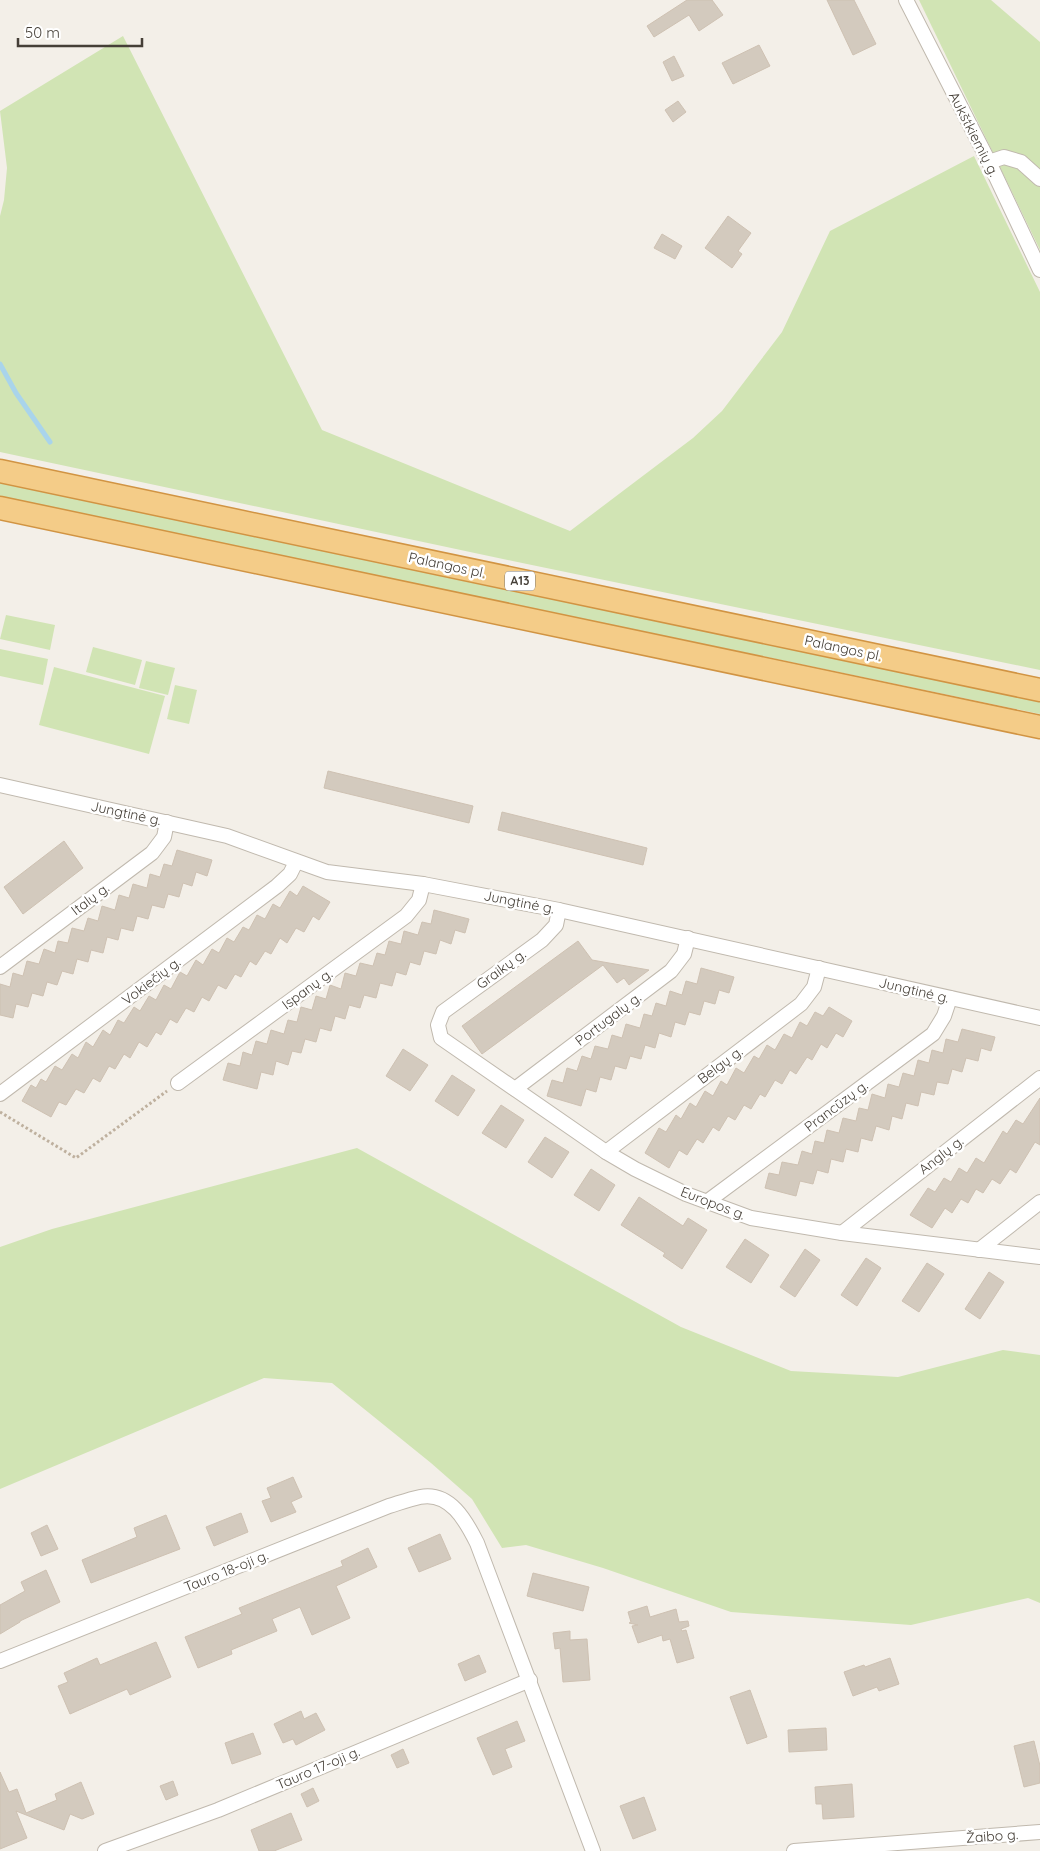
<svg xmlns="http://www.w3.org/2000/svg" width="1040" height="1851" font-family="Quicksand,sans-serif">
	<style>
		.green { fill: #d1e4b4 }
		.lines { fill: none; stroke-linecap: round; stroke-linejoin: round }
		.stream { stroke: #a9d4eb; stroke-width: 5 }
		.building { fill: #d3cabe; stroke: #cec1b2 }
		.minor-casing { stroke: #c0b9ae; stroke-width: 16 }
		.trunk-casing { stroke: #d19443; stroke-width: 25 }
		.path { stroke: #beb09e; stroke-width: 3; stroke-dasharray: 2.5 2.5; stroke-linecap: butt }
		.minor { stroke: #fff; stroke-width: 14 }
		.trunk { stroke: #f4cc88; stroke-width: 22 }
		.labels { text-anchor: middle; stroke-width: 5; stroke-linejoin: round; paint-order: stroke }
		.shield { fill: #fff; stroke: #7d7973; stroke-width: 1 }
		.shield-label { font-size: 12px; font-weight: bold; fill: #453f37 }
		.street-label { font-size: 14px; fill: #453f37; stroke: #fff }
	</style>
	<rect width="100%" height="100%" fill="#f3efe8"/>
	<g class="green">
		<polygon points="919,0 991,0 1040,42 1040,250"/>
		<polygon points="123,36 322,430 570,531 693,438 722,411 782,332 830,231 974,156 1040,292 1040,670 527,564 0,452 0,216 4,200 7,168 0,111"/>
		<polygon points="0,483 1040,702 1040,714 0,497"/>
		<polygon points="6,615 55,625 50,650 0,639"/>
		<polygon points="93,647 142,660 135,685 86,672"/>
		<polygon points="0,649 48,659 43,685 0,676"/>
		<polygon points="146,661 175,668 168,695 139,688"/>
		<polygon points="54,667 165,696 149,754 39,725"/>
		<polygon points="175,685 197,690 189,724 167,719"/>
		<polygon points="357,1148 681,1327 791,1371 898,1377 1003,1350 1040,1355 1040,1603 1028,1598 911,1625 731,1612 603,1568 526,1545 502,1548 472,1499 431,1463 332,1383 264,1378 0,1489 0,1247 52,1229"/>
	</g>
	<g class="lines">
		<polyline class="stream" points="0,364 16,393 50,442"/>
	</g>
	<g class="building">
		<polygon points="687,0 712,0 723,15 699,31 689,15 654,37 647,26"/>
		<polygon points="827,0 854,0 876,44 853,55"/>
		<polygon points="759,45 770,66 733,84 722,63"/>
		<polygon points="674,56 684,76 672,81 663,62"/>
		<polygon points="678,101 686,112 673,122 665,110"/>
		<polygon points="728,216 751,233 738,251 742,254 732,268 705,248"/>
		<polygon points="662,234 682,246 675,259 654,248"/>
		<polygon points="328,771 473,806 469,823 324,788"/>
		<polygon points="502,812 647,848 643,865 498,830"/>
		<polygon points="64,841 83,868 23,914 4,887"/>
		<polygon points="177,850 212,860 207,876 196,872 192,886 183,883 179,897 168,894 164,908 152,905 148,919 137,916 133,931 121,928 118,940 107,937 103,953 91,950 88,962 77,959 73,974 62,971 57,985 47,982 43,996 32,993 28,1007 16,1004 13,1018 0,1015 0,984 10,987 13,973 23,976 27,961 39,964 44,949 55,953 58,941 68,943 72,928 84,931 88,918 98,921 102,906 115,910 119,895 129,898 133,884 147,888 150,874 160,877 164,864 172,866"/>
		<polygon points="303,886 330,902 319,920 313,916 304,932 296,928 287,943 280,938 271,954 265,951 256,965 250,961 241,977 235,974 226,989 218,985 209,1001 202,997 194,1012 186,1008 177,1023 170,1019 161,1035 156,1032 147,1047 139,1042 130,1058 124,1054 115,1069 109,1066 100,1082 93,1078 84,1093 76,1089 66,1105 59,1102 51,1117 22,1101 31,1085 36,1088 41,1079 46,1082 55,1066 62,1070 72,1054 78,1058 86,1042 93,1047 103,1030 110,1035 118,1020 124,1023 134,1007 140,1011 149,996 156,1000 164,985 171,989 180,972 187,976 196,960 203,965 212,949 219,953 227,938 234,942 243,927 249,930 257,915 265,919 273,904 280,908 290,891 297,896"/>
		<polygon points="434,910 469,919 465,933 455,930 451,944 440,940 436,954 424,951 420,965 410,962 406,975 396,972 392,986 380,983 376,998 364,995 360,1008 349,1005 345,1019 335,1016 331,1031 320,1028 316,1042 305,1039 301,1053 292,1051 288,1065 276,1061 273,1075 261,1072 257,1089 223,1080 228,1063 240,1066 243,1052 252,1055 256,1041 267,1044 271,1030 284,1034 288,1020 297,1022 301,1007 312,1010 316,996 326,999 330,985 341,989 345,973 356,976 360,963 373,966 377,953 385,955 389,941 401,944 404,931 418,935 422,922 431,924"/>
		<polygon points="578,941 592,960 649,970 629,985 624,978 617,983 603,965 482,1054 462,1026"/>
		<polygon points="701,968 734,977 729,993 719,990 715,1004 704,1001 700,1015 689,1012 685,1025 675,1022 671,1037 659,1033 655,1048 645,1045 641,1059 630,1056 626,1069 615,1066 611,1080 600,1077 596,1092 586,1089 581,1106 547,1096 552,1080 563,1083 567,1068 577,1071 582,1056 591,1059 595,1046 608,1049 612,1035 622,1038 626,1024 640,1028 644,1014 652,1016 656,1003 666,1006 670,991 682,995 686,981 697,984"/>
		<polygon points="829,1007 852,1021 843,1037 836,1033 827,1048 821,1044 812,1060 807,1057 796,1074 790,1070 782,1084 775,1080 765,1097 760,1094 751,1109 744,1105 735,1120 728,1116 719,1131 713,1127 703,1143 697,1139 687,1155 679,1150 669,1168 645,1153 659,1128 666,1132 676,1115 681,1119 690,1103 696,1107 705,1091 713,1096 721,1081 727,1085 736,1068 744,1073 754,1056 759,1059 767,1045 775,1050 784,1034 792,1038 800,1022 807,1026 815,1012 823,1016"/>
		<polygon points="962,1029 995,1037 991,1051 981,1048 978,1061 966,1058 962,1072 952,1069 948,1084 937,1082 934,1095 921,1092 918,1106 906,1103 902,1119 892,1116 889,1130 876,1126 872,1141 861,1138 858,1152 846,1149 843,1162 831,1159 828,1173 817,1170 813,1184 800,1181 796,1196 765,1188 769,1173 779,1175 782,1162 798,1165 802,1151 812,1154 815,1141 824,1143 827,1130 839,1133 843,1118 856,1121 859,1108 868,1110 872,1094 885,1098 888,1084 899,1087 903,1073 914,1076 918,1060 929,1063 932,1050 943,1053 946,1039 958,1042"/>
		<polygon points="403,1049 428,1065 410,1091 386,1076"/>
		<polygon points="452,1075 475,1090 458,1116 435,1101"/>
		<polygon points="1040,1098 1040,1145 1035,1142 1016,1173 1010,1169 1000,1184 992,1179 983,1193 976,1189 968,1203 961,1199 952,1213 945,1208 932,1228 910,1215 928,1188 935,1192 944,1178 951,1182 959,1168 967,1173 976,1158 984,1163 1003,1131 1007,1134 1016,1120 1023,1124"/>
		<polygon points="501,1105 524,1120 506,1148 482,1133"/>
		<polygon points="545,1137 569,1152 552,1178 528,1162"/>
		<polygon points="591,1169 615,1185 599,1211 574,1195"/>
		<polygon points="639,1197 683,1226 688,1218 707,1230 682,1269 663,1256 665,1253 621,1225"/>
		<polygon points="745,1239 769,1255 751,1283 726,1267"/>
		<polygon points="805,1249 820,1260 795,1297 780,1287"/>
		<polygon points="866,1258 881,1268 857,1306 841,1295"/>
		<polygon points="927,1263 944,1274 919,1312 902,1301"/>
		<polygon points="989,1272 1004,1282 980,1319 965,1309"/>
		<polygon points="293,1477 302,1497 291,1502 296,1512 271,1522 262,1501 271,1498 267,1488"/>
		<polygon points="241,1513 248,1532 214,1546 206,1527"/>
		<polygon points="166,1515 180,1549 91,1583 82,1560 137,1537 134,1528"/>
		<polygon points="47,1525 58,1549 41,1556 31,1533"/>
		<polygon points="440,1534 451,1559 419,1572 408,1548"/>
		<polygon points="368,1548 377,1567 336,1586 350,1618 312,1635 300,1607 272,1619 277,1631 231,1650 232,1654 198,1668 185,1637 242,1614 239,1608 343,1566 341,1561"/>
		<polygon points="46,1570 60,1602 20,1621 20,1622 0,1634 0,1605 25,1591 21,1582"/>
		<polygon points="533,1573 589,1587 583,1611 527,1596"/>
		<polygon points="647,1606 650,1617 676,1609 679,1622 688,1621 689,1626 681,1629 682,1631 686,1630 694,1658 677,1663 670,1639 663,1641 662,1635 638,1643 632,1626 638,1625 629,1623 631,1622 628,1612"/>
		<polygon points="570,1631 570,1640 587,1639 590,1680 563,1682 560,1648 555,1649 553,1633"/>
		<polygon points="156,1642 171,1677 130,1695 127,1689 70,1714 58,1686 68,1682 64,1673 97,1658 100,1665"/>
		<polygon points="479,1655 486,1672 465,1681 458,1664"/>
		<polygon points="890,1658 899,1684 879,1691 877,1687 853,1696 844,1672 864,1665 865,1667"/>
		<polygon points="750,1690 767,1737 747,1744 730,1697"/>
		<polygon points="301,1711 304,1719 316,1713 325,1730 296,1745 293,1739 283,1743 274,1724"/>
		<polygon points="517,1721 525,1741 505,1749 512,1767 493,1775 477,1738"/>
		<polygon points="826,1728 827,1750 789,1752 788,1730"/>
		<polygon points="253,1733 261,1754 232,1764 225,1743"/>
		<polygon points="1034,1741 1040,1766 1040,1783 1024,1787 1014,1746"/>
		<polygon points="403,1749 409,1763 397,1768 391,1755"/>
		<polygon points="0,1772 9,1792 17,1789 26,1813 57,1800 55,1794 81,1782 94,1814 82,1819 70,1814 64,1830 16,1811 27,1838 0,1849"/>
		<polygon points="173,1781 178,1795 166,1800 160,1786"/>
		<polygon points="852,1784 854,1817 823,1819 822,1804 816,1804 815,1787"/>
		<polygon points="313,1788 319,1801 307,1807 301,1794"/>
		<polygon points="644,1797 656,1830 633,1839 620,1806"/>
		<polygon points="291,1813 302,1840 274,1851 259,1851 251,1830"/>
	</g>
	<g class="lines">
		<defs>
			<g id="minor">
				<polyline points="906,0 989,162 1040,270"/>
				<polyline points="989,162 1004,157 1021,162 1040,179"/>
				<polyline points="0,785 227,836 327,872 423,884 559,910 1040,1018"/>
				<polyline points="559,910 556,925 542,940 443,1012 438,1025 441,1038 606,1152 635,1169 686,1194 751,1218 842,1233 1040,1257"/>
				<polyline points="0,967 152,853 164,837 167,822"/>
				<polyline points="178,1083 406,916 419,900 423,884"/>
				<polyline points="515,1089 671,971 684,954 688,938"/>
				<polyline points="0,1094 277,886 290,874 296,862"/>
				<polyline points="606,1152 801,1004 814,987 819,968"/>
				<polyline points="708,1201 933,1034 944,1016 950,998"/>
				<polyline points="842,1233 1040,1078"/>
				<polyline points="979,1250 1040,1202"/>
				<path d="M0 1661 389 1506C399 1503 410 1499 420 1497 450 1491 466 1521 477 1543L593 1851"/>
				<polyline points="105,1851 218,1810 530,1680"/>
				<polyline points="794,1851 1040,1832"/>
			</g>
			<g id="trunk">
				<polyline points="0,471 1040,690"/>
				<polyline points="0,508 1040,727"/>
			</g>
		</defs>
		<use href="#minor" class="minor-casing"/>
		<use href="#trunk" class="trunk-casing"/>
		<polyline class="path" points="0,1112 76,1158 167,1091"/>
		<use href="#minor" class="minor"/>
		<use href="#trunk" class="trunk"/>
	</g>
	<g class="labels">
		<rect class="shield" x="505" y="571.5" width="30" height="19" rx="4"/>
		<g class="shield-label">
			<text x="520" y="585">A13</text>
		</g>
		<g class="street-label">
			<text transform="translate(974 134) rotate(63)" y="5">Aukštkiemių g.</text>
			<text transform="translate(447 565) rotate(12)" y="5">Palangos pl.</text>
			<text transform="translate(843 648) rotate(12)" y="5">Palangos pl.</text>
			<text transform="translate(126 813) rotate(12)" y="5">Jungtinė g.</text>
			<text transform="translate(90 899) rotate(-37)" y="5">Italų g.</text>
			<text transform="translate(519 902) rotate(11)" y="5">Jungtinė g.</text>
			<text transform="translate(501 969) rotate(-36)" y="5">Graikų g.</text>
			<text transform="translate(151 981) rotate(-37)" y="5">Vokiečių g.</text>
			<text transform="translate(307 989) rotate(-36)" y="5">Ispanų g.</text>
			<text transform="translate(914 990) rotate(13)" y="5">Jungtinė g.</text>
			<text transform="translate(608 1019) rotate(-37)" y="5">Portugalų g.</text>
			<text transform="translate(720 1065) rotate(-37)" y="5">Belgų g.</text>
			<text transform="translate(836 1106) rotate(-37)" y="5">Prancūzų g.</text>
			<text transform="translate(941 1155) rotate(-38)" y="5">Anglų g.</text>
			<text transform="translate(713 1203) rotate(21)" y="5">Europos g.</text>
			<text transform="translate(226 1571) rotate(-22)" y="5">Tauro 18-oji g.</text>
			<text transform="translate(318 1768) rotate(-23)" y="5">Tauro 17-oji g.</text>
			<text transform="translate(992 1836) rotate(-4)" y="5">Žaibo g.</text>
		</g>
	</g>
	<path d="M18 38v8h124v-8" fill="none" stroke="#453f37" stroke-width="2.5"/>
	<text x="25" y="38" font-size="15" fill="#453f37" stroke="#ffffff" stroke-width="4" paint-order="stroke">50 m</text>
</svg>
